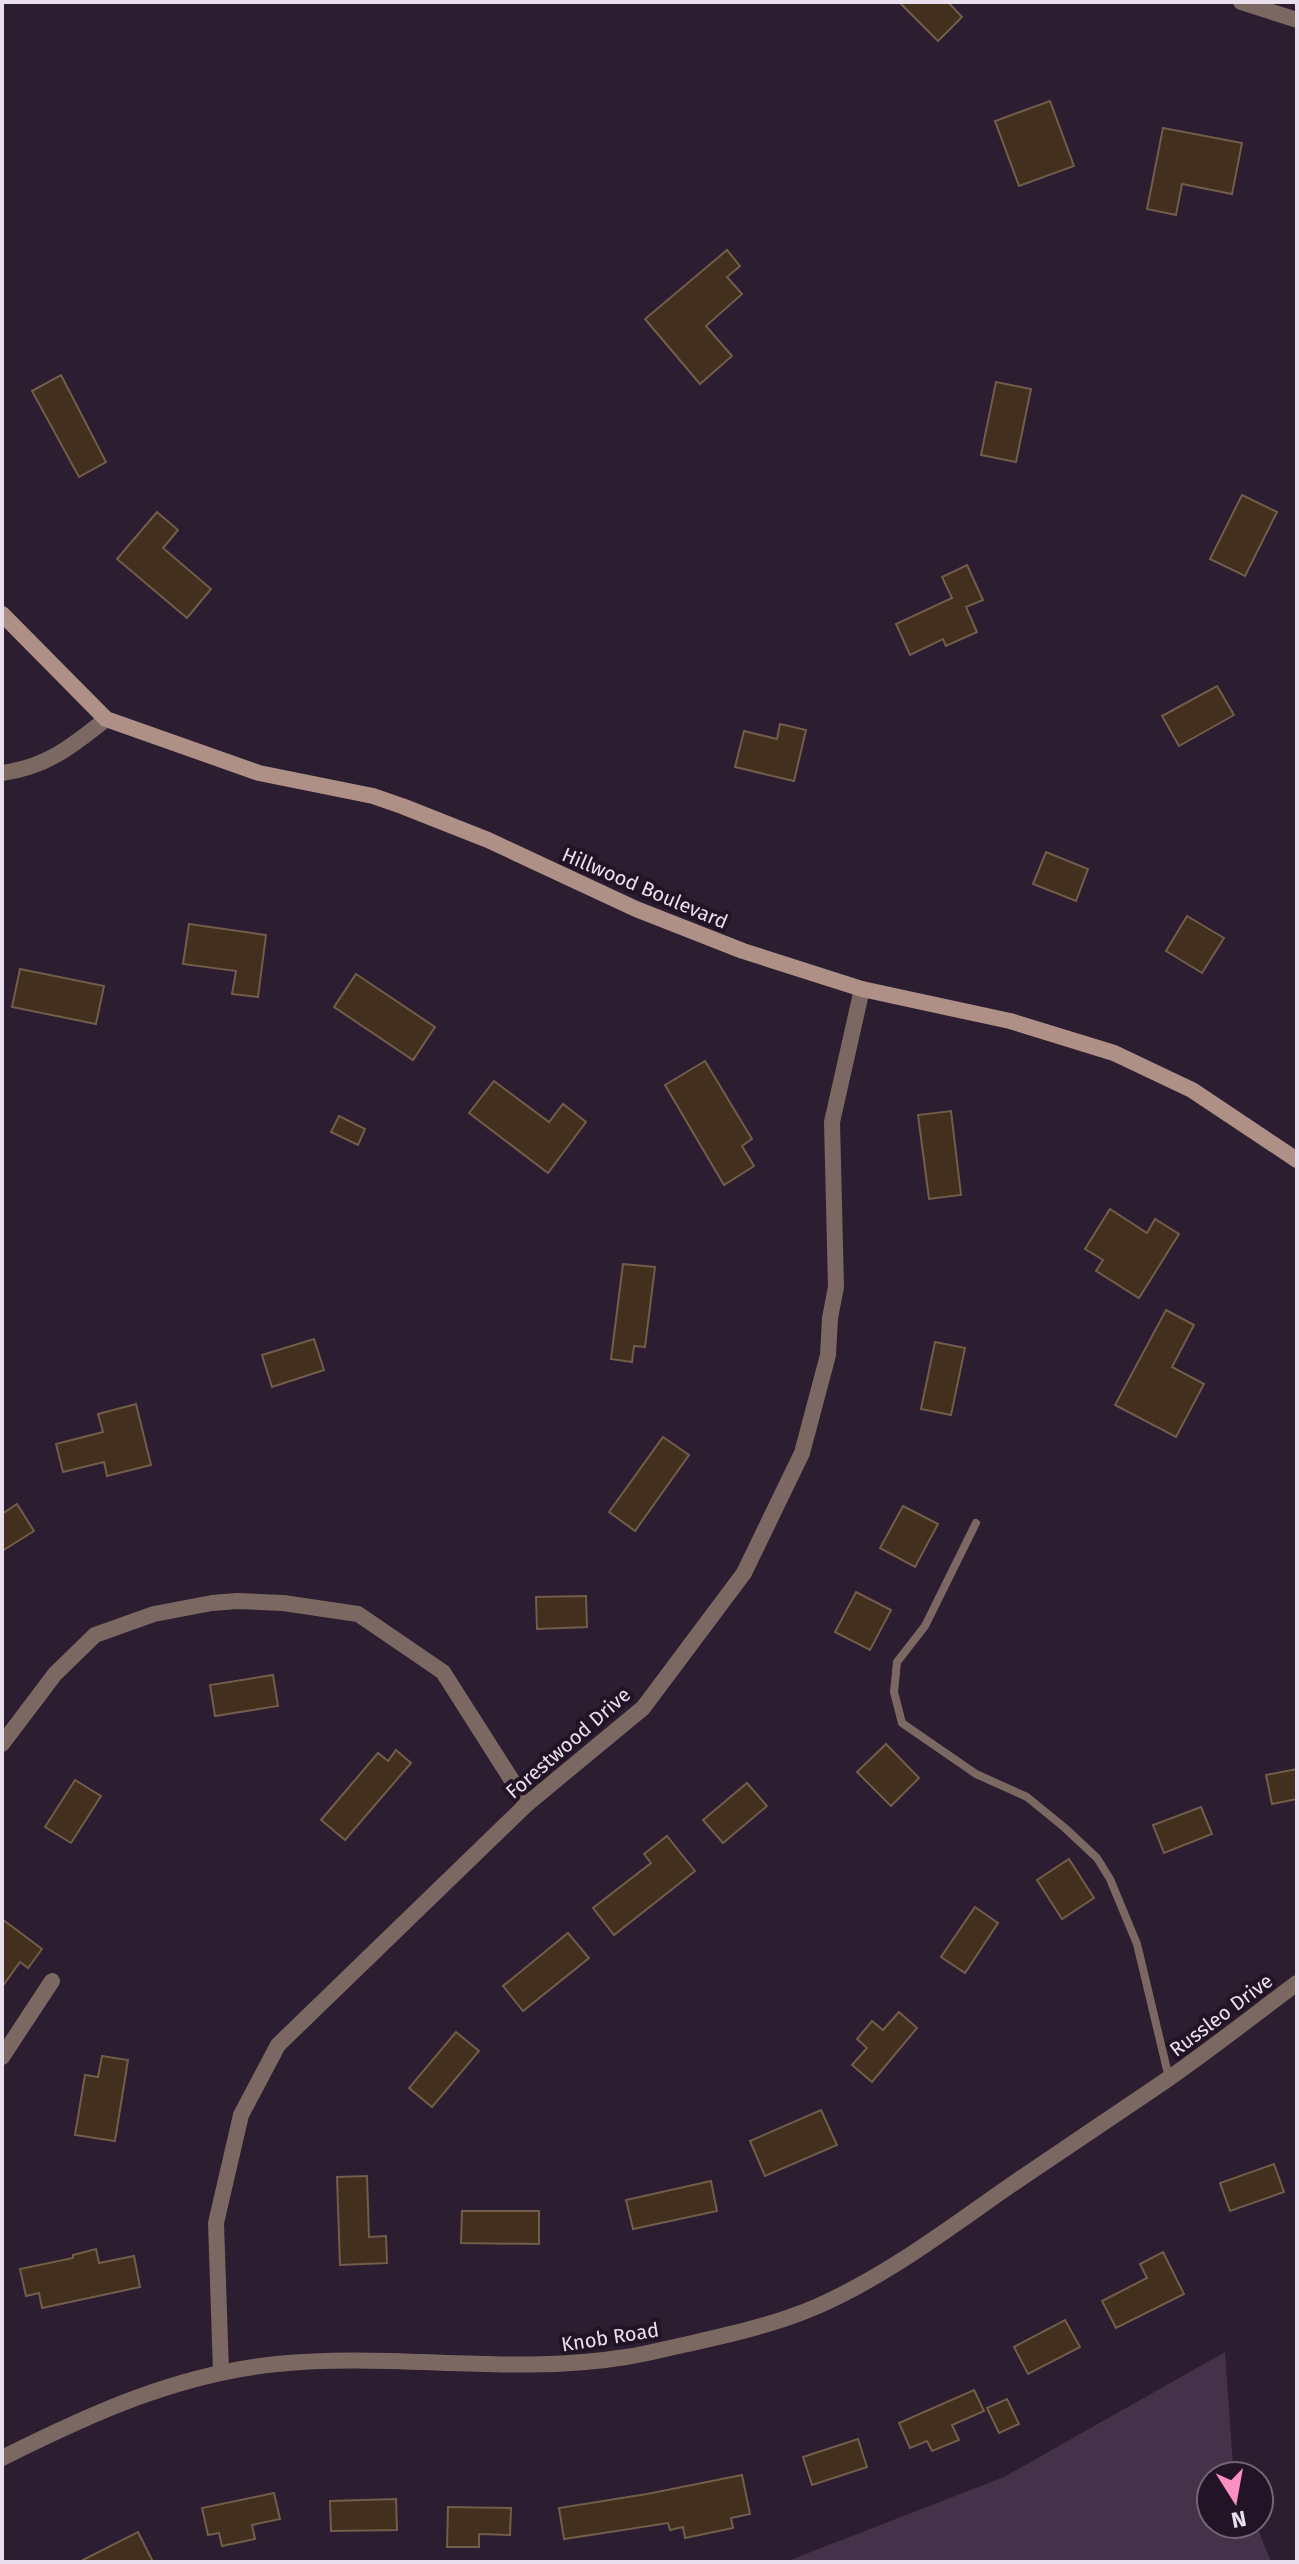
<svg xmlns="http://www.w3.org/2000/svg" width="1299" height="2564" font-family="'Fira Sans',sans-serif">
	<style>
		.green { fill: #45324a }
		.building { fill: #432f1e; stroke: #725c4a; stroke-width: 2 }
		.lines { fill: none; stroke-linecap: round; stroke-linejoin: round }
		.lane { stroke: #7b6862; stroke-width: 8 }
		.street { stroke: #7b6862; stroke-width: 16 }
		.secondary { stroke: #ae9086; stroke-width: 16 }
		.labels { text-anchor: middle; stroke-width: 8; stroke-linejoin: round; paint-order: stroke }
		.street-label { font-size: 20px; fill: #eae0ed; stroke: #221426 }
	</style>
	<rect width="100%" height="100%" fill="#2c1d30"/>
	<polygon class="green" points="1225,2352 1233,2466 1237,2476 1211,2476 1211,2524 1256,2524 1271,2562 785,2562 1004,2477"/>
	<g class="building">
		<polygon points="899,2 948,2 962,17 938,41"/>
		<polygon points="1050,101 1074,166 1019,186 995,121"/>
		<polygon points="1163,128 1242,143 1232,194 1182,184 1176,215 1147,209"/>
		<polygon points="727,250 740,266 727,277 742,294 706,326 732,356 700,384 645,319"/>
		<polygon points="61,375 106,462 79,477 32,391"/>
		<polygon points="996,382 1031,389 1016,462 981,455"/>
		<polygon points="1242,495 1277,512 1245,576 1210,559"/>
		<polygon points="157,512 178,530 163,548 211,589 187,618 117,559"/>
		<polygon points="967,565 983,600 966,607 977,632 946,646 943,639 910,655 896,624 952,598 942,577"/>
		<polygon points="1217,686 1234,715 1179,746 1162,716"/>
		<polygon points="780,724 806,730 794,781 735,767 744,731 777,739"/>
		<polygon points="1046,852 1088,869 1076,901 1033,884"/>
		<polygon points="1187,916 1224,938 1202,973 1166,951"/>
		<polygon points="189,924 266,935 258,997 232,994 236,971 183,964"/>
		<polygon points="20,969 104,986 96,1024 12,1007"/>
		<polygon points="356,974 435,1027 413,1060 334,1007"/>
		<polygon points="705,1061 752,1139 742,1146 754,1166 724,1185 665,1085"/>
		<polygon points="494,1081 549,1122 563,1104 586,1122 548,1173 469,1113"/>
		<polygon points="951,1111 961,1195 929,1199 918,1115"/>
		<polygon points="339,1116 365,1129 358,1145 331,1132"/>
		<polygon points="1110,1209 1147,1233 1155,1219 1179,1234 1139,1298 1096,1271 1103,1260 1085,1249"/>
		<polygon points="623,1264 655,1267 645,1347 634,1346 632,1362 611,1359"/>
		<polygon points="1166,1310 1194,1325 1172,1367 1204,1384 1176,1437 1115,1405"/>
		<polygon points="314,1339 324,1370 272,1387 262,1355"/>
		<polygon points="935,1342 965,1348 951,1415 921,1409"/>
		<polygon points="136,1404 151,1465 107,1476 104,1462 63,1472 56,1444 103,1432 98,1414"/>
		<polygon points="663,1437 689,1455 635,1531 609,1512"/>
		<polygon points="17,1504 34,1531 2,1551 2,1514"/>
		<polygon points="903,1506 938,1524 915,1567 880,1548"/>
		<polygon points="856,1592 891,1610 870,1650 835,1632"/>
		<polygon points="586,1596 587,1627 537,1629 536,1597"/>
		<polygon points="273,1675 278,1706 215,1716 210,1685"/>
		<polygon points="886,1744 919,1778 891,1806 857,1772"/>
		<polygon points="396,1750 411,1763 345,1840 321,1820 378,1753 388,1761"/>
		<polygon points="1297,1769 1297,1799 1272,1804 1266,1775"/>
		<polygon points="75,1780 101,1796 71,1843 45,1827"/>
		<polygon points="747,1783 767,1806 723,1843 703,1820"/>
		<polygon points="1201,1807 1212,1834 1164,1853 1153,1825"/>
		<polygon points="667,1836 695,1871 614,1935 593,1908 651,1863 644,1854"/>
		<polygon points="1069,1859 1094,1898 1062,1919 1037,1880"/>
		<polygon points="975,1907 998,1923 965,1973 941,1957"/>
		<polygon points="2,1919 42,1949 28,1968 20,1962 2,1987"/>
		<polygon points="568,1933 589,1958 523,2011 503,1986"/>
		<polygon points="899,2012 917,2028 872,2082 852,2065 867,2048 857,2039 872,2021 883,2030"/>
		<polygon points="456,2032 479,2051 432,2107 409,2088"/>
		<polygon points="102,2056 128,2060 115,2141 75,2135 85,2075 98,2077"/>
		<polygon points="821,2110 837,2145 765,2176 750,2141"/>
		<polygon points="1274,2164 1284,2192 1230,2211 1220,2183"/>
		<polygon points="367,2176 369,2237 386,2236 387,2263 340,2265 337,2177"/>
		<polygon points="711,2181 717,2211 633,2229 626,2200"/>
		<polygon points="462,2211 539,2211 539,2244 461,2243"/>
		<polygon points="96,2249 99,2263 134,2256 140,2287 42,2308 39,2293 26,2296 20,2269 73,2258 73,2255"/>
		<polygon points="1163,2252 1184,2294 1116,2328 1102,2301 1147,2278 1140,2264"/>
		<polygon points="1065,2320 1080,2347 1028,2374 1014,2347"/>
		<polygon points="974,2390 984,2411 952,2425 959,2440 932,2451 927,2441 910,2448 899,2423"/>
		<polygon points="1007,2399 1019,2424 999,2433 987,2408"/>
		<polygon points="858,2439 867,2467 812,2485 803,2457"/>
		<polygon points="742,2475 750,2514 731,2518 733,2528 685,2538 683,2527 670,2530 668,2523 564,2539 559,2508 647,2494"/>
		<polygon points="274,2493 280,2519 252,2525 255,2539 222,2546 219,2533 208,2535 202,2508"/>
		<polygon points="396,2499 397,2530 331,2531 330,2501"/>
		<polygon points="448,2507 511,2508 510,2535 479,2534 479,2547 447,2547"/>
		<polygon points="138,2532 153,2562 79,2562"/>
	</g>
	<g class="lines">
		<polyline class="lane" points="976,1523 925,1626 897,1662 894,1692 902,1723 976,1774 1027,1797 1065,1828 1097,1858 1110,1879 1137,1944 1169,2078"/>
		<g class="street">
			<polyline points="1241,2 1297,20"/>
			<path d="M2 773C47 767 72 746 106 719"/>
			<polyline points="2,1744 55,1674 95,1635 154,1614 212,1603 237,1601 283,1603 358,1614 443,1672 527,1804"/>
			<polyline points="2,2057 52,1981"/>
			<polyline points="221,2372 216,2223 241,2115 278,2045 527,1804 643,1708 744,1573 802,1453 828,1355 830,1318 836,1287 832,1122 862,989"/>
			<path d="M2 2458C90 2414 177 2374 277 2364 393 2352 510 2376 626 2357 647 2354 668 2348 688 2344 732 2334 777 2324 818 2306 888 2275 949 2228 1011 2185 1062 2150 1114 2116 1165 2081 1210 2050 1253 2016 1297 1983"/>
		</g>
		<polyline class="secondary" points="2,614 106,719 259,773 373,796 402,806 488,840 636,909 743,951 862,989 1010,1021 1114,1053 1192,1090 1297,1160"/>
	</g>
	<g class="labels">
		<g class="street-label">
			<text transform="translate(645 888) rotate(23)" y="7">Hillwood Boulevard</text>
			<text transform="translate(568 1743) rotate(-41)" y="7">Forestwood Drive</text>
			<text transform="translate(1221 2015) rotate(-37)" y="7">Russleo Drive</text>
			<text transform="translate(610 2337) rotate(-9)" y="7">Knob Road</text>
		</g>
	</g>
	<rect width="1299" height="2564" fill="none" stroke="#eae0ed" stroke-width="8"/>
	<g transform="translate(1235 2500) rotate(169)"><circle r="38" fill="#221426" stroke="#726676" stroke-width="2"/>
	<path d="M0-6L14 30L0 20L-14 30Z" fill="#fc8fc2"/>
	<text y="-12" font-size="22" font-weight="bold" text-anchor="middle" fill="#eae0ed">N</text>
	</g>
</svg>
